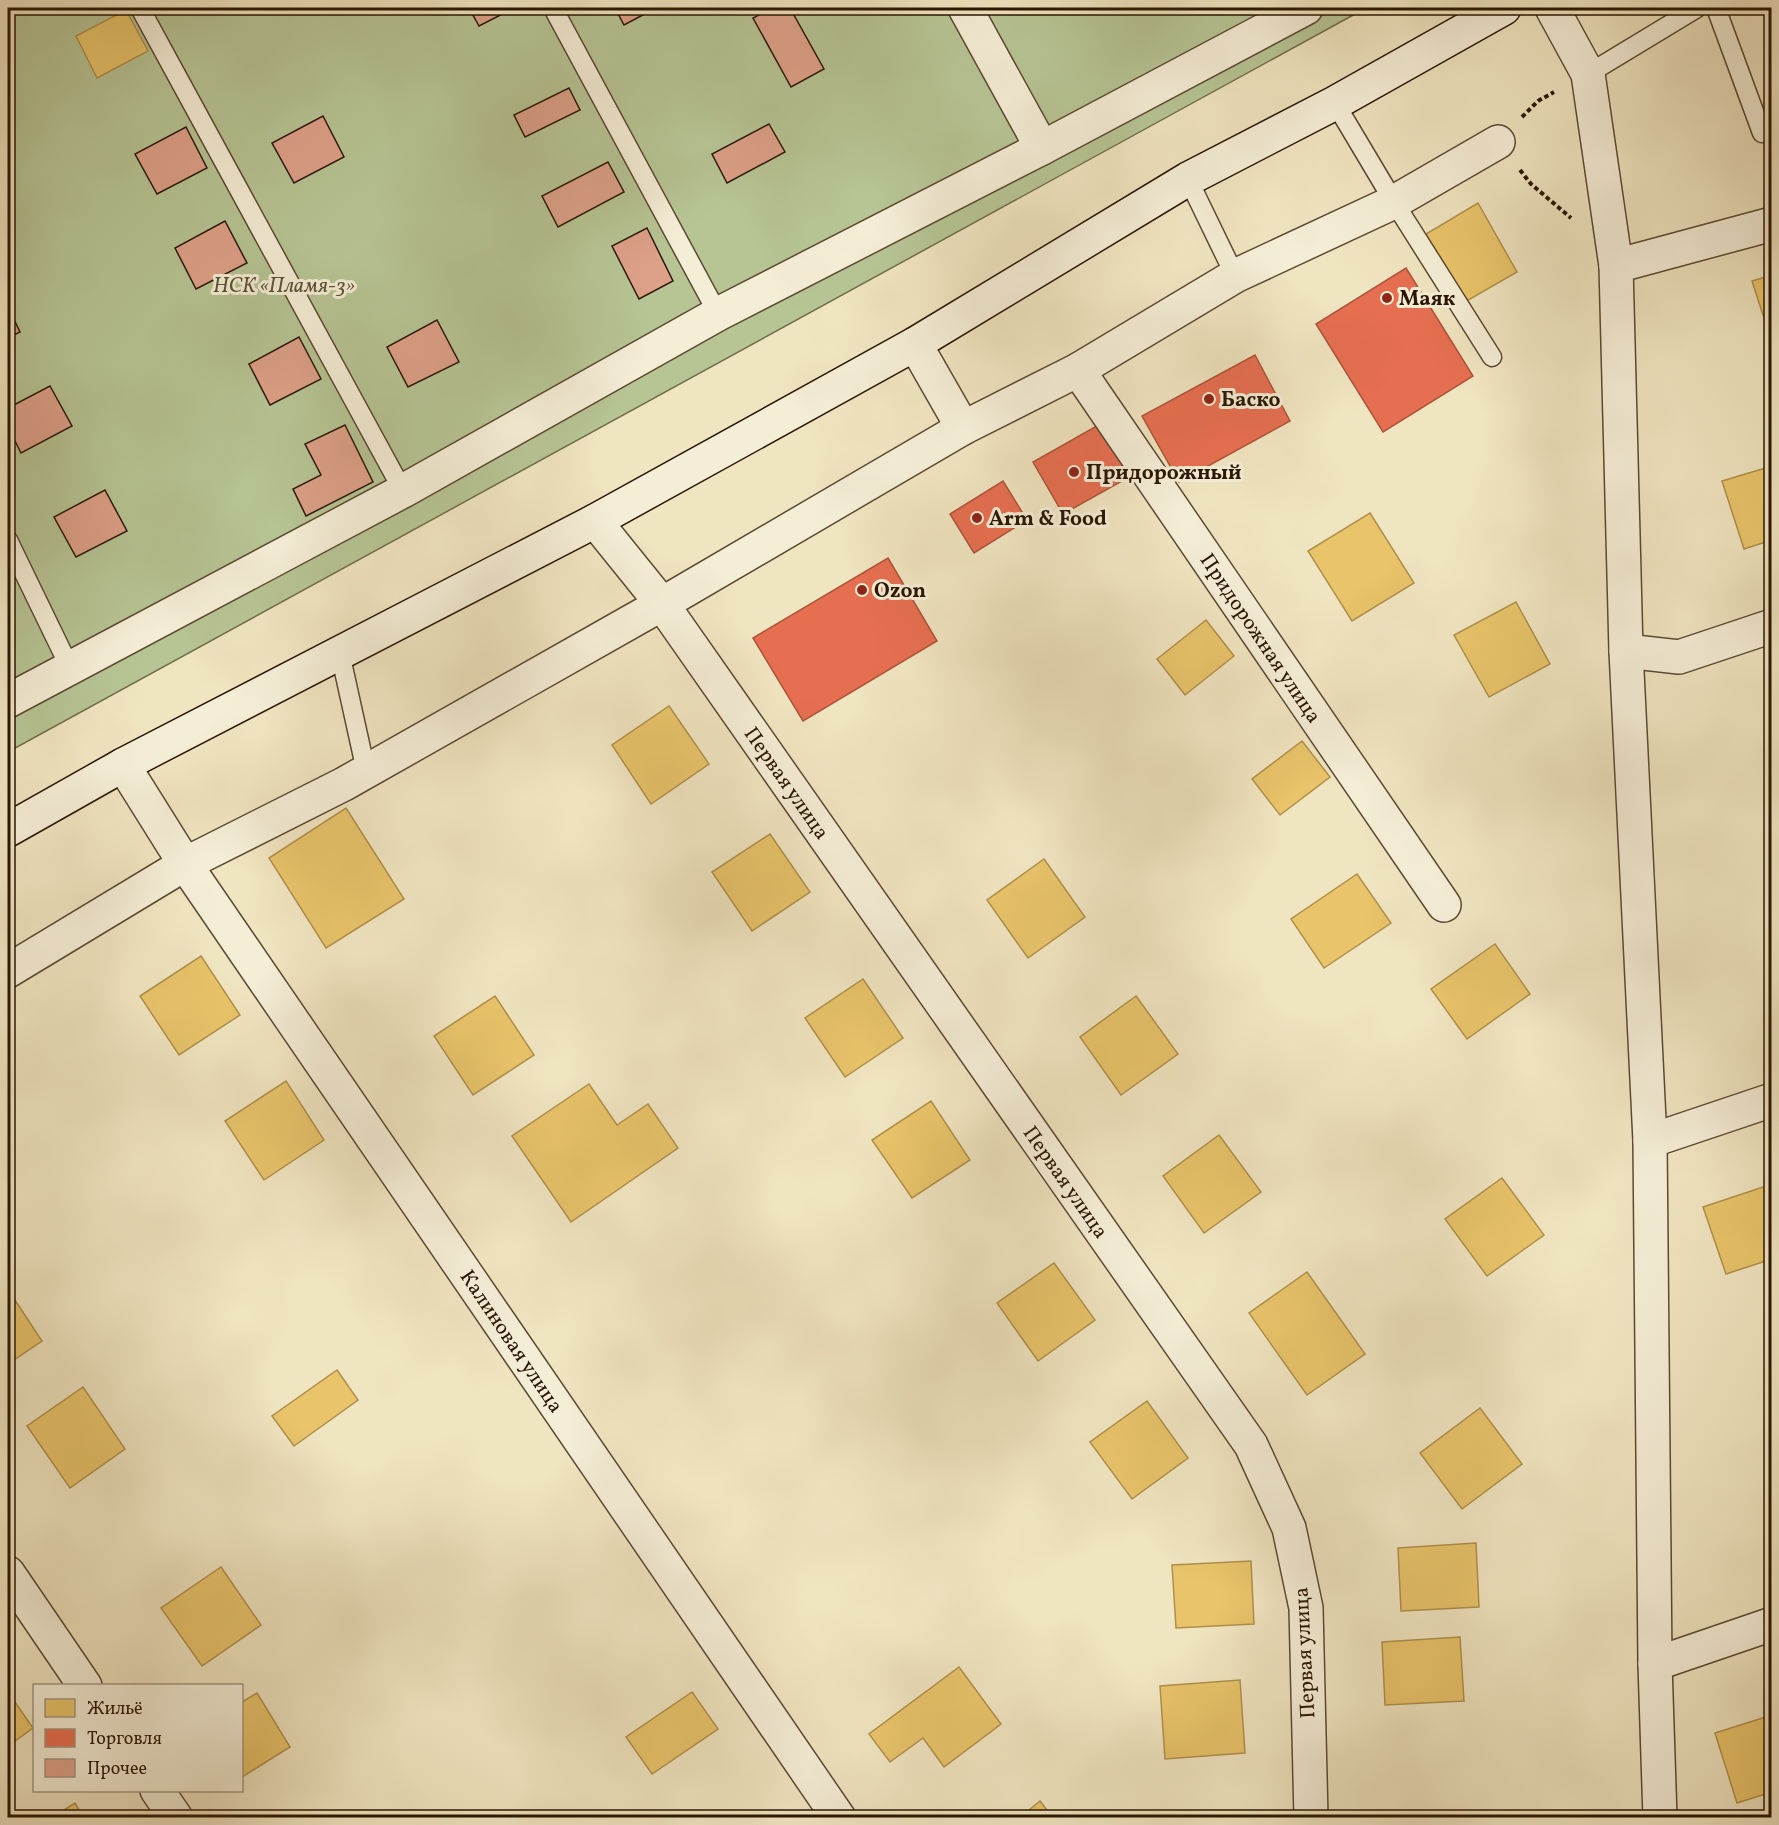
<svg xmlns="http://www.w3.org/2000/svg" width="1779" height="1825" font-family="Vollkorn,serif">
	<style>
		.green { fill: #b7c595; stroke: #706e4c; stroke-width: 1.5 }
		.homes { fill: #e9c46a; stroke: #b0904b; stroke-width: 1.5 }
		.shops { fill: #e76f51; stroke: #ae543a; stroke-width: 1.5 }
		.building { fill: #dda189; stroke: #2a1603; stroke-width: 1.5 }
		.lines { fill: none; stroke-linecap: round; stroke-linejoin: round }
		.lane-casing { stroke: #5c4a32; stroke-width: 21 }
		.street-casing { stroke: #5c4a32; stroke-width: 36 }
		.secondary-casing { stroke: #2a1603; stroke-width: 36 }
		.path { stroke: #2a1603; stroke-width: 4; stroke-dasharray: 4.5 3; stroke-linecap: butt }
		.lane { stroke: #f5eed7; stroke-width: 18 }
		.street { stroke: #f5eed7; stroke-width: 33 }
		.secondary { stroke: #f5eed7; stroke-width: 33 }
		.poi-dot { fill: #8f2418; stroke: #f5eed7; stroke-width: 2 }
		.labels { text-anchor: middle; stroke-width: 6; stroke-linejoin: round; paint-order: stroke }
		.park-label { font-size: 21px; font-style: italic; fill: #5b5336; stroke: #f5eed7 }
		.poi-label { font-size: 21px; font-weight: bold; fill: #2a1603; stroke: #f5eed7; text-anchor: start }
		.street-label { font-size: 21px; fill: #2a1603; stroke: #f5eed7 }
	</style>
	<rect width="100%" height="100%" fill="#f0e5c1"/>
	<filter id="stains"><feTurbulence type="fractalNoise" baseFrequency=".00333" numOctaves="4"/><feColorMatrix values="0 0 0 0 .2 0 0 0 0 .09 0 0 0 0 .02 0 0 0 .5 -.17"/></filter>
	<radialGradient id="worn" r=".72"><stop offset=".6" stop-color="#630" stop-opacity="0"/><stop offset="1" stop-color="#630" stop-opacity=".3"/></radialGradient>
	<polygon class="green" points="8,8 1366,8 8,752"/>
	<g class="homes">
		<polygon points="126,10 148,51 97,78 76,36"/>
		<polygon points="1478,203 1517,272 1465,302 1426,234"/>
		<polygon points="1772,275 1772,343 1752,281"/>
		<polygon points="1772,466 1772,540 1744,549 1722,481"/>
		<polygon points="1370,513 1414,583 1352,621 1308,551"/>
		<polygon points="1516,602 1550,664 1489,697 1454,635"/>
		<polygon points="1206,620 1234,656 1185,695 1157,659"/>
		<polygon points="669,706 709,764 651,804 612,745"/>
		<polygon points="1302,741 1330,777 1280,815 1252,779"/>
		<polygon points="346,808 404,899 326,948 269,858"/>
		<polygon points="770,834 810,892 752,931 712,872"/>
		<polygon points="1044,859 1085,917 1028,958 987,900"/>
		<polygon points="1357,874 1391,923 1324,968 1291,919"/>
		<polygon points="1495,944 1530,994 1467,1039 1431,989"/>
		<polygon points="201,956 240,1015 179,1055 140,996"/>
		<polygon points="863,979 903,1038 845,1077 805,1018"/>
		<polygon points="495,996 534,1055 473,1095 434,1036"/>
		<polygon points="1136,996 1178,1054 1121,1095 1080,1037"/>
		<polygon points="286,1081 324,1140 264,1180 225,1121"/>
		<polygon points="589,1084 617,1125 648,1104 678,1148 571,1222 512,1136"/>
		<polygon points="931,1101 970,1160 912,1198 872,1140"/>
		<polygon points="1219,1135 1261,1192 1204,1233 1163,1176"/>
		<polygon points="1502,1178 1544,1235 1487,1276 1445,1219"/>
		<polygon points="1772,1184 1772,1259 1726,1274 1703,1207"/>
		<polygon points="1054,1263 1095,1320 1038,1361 997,1303"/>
		<polygon points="1307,1272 1365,1354 1307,1395 1249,1313"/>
		<polygon points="9,1291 42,1341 8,1364 8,1293"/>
		<polygon points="337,1370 358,1400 294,1446 272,1416"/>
		<polygon points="83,1387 125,1449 70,1488 27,1426"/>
		<polygon points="1147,1401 1188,1458 1132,1499 1090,1442"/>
		<polygon points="1480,1408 1522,1464 1462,1509 1420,1453"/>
		<polygon points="1476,1543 1479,1607 1401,1611 1398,1548"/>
		<polygon points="1251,1561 1254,1624 1176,1628 1172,1565"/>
		<polygon points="221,1567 261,1625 202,1666 161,1608"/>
		<polygon points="1460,1637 1464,1701 1385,1705 1382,1642"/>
		<polygon points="959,1667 1001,1724 944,1767 923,1738 890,1762 869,1734"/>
		<polygon points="1240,1680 1245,1753 1165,1759 1160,1686"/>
		<polygon points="8,1692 33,1728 8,1746"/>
		<polygon points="692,1692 718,1729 652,1774 626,1737"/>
		<polygon points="257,1693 290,1747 242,1777 242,1702"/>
		<polygon points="1772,1715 1772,1792 1737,1803 1715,1733"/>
		<polygon points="1040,1801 1053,1818 1019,1818"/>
		<polygon points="75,1803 84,1818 51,1818"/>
	</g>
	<g class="shops">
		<polygon points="1406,268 1473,376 1383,432 1316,324"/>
		<polygon points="1255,355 1290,421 1179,482 1142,416"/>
		<polygon points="1102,423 1131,476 1063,514 1033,462"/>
		<polygon points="1003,481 1027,520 974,553 950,514"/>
		<polygon points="888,558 937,641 803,721 753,638"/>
	</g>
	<g class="building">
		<polygon points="469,8 514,8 479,26"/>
		<polygon points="615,8 656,8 624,25"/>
		<polygon points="773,8 790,8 824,69 791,87 753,18"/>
		<polygon points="569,88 580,110 525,137 514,115"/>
		<polygon points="323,116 344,157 294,183 272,143"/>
		<polygon points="769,124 785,152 727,183 712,154"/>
		<polygon points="186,127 207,168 157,194 135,154"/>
		<polygon points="608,162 624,192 558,227 542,196"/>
		<polygon points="225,221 247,263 196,289 175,248"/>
		<polygon points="647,228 673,281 639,299 612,246"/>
		<polygon points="8,307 20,332 8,338"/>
		<polygon points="437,320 459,362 408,387 387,347"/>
		<polygon points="299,337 321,379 270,405 249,364"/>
		<polygon points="50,386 72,426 21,453 8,427 8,408"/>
		<polygon points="345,425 373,482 306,516 293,489 321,475 305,444"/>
		<polygon points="105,490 127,531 76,557 54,517"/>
	</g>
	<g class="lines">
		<defs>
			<g id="lane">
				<polyline points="140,8 403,491"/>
				<polyline points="553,8 718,314"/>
				<polyline points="1716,8 1762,133"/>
				<polyline points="1588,74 1697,8"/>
				<polyline points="1335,103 1394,202 1492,357"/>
				<polyline points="1188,179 1235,276"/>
				<polyline points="8,540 70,668"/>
				<polyline points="340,653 366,771"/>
			</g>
			<g id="street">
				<polyline points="965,8 1042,148"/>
				<polyline points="1552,8 1588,74 1616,266 1626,651 1650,1141 1655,1664 1660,1818"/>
				<polyline points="1616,266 1772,224"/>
				<polyline points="915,344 963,428"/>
				<polyline points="1078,370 1444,905"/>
				<polyline points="595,521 662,604 1251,1445 1289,1528 1306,1608 1311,1818"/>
				<polyline points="1626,651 1679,657 1772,626"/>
				<polyline points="8,701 403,491 718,314 1042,148 1306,8"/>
				<polyline points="123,765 185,864 839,1818"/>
				<polyline points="8,971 185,864 344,784 662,604 963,428 1078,370 1235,276 1394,202 1498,142"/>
				<polyline points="1650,1141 1772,1100"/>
				<polyline points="8,1573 85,1686"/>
				<polyline points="1655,1664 1772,1624"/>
				<polyline points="157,1790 176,1818"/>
			</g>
			<polyline id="secondary" points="8,830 123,765 595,521 915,344 1188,179 1335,103 1504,8"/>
		</defs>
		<use href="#lane" class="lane-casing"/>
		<use href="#street" class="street-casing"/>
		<use href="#secondary" class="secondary-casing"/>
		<g class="path">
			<polyline points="1522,117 1538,101 1554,92"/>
			<polyline points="1520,170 1531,184 1571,218"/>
		</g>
		<use href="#lane" class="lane"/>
		<use href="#street" class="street"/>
		<use href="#secondary" class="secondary"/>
	</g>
	<g class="poi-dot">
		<circle cx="1387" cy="298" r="6"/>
		<circle cx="1209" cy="399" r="6"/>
		<circle cx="1074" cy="472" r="6"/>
		<circle cx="977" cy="518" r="6"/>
		<circle cx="862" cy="590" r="6"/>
	</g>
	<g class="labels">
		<g class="park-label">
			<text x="284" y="292">НСК «Пламя-3»</text>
		</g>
		<g class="poi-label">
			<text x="1399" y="305">Маяк</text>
			<text x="1221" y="406">Баско</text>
			<text x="1086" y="479">Придорожный</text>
			<text x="989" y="525">Arm &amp; Food</text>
			<text x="874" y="597">Ozon</text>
		</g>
		<g class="street-label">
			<text transform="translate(1261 638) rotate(56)" y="7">Придорожная улица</text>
			<text transform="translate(787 783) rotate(55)" y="7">Первая улица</text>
			<text transform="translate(1066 1182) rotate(55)" y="7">Первая улица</text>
			<text transform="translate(512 1341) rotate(56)" y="7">Калиновая улица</text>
			<text transform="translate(1304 1653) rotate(-93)" y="7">Первая улица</text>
		</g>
	</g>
	<rect width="1779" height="1825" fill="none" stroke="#f0e5c1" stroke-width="30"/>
	<rect x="9" y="9" width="1761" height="1807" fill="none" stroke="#2a1603" stroke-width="3"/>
	<rect x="15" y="15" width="1749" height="1795" fill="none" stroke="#2a1603" stroke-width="1.5"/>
	<rect x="33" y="1684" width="210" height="108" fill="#f5eed7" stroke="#a49882" stroke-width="1.5"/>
	<rect x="45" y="1699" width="30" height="18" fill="#e9c46a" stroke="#a49882" stroke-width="1.5"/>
	<text x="87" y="1714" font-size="18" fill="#2a1603">Жильё</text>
	<rect x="45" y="1729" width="30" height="18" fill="#e76f51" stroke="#a49882" stroke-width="1.5"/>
	<text x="87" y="1744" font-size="18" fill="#2a1603">Торговля</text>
	<rect x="45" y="1759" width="30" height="18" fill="#dda189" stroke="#a49882" stroke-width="1.5"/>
	<text x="87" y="1774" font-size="18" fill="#2a1603">Прочее</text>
	<rect width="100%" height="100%" filter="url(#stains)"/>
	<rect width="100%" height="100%" fill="url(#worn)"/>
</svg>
